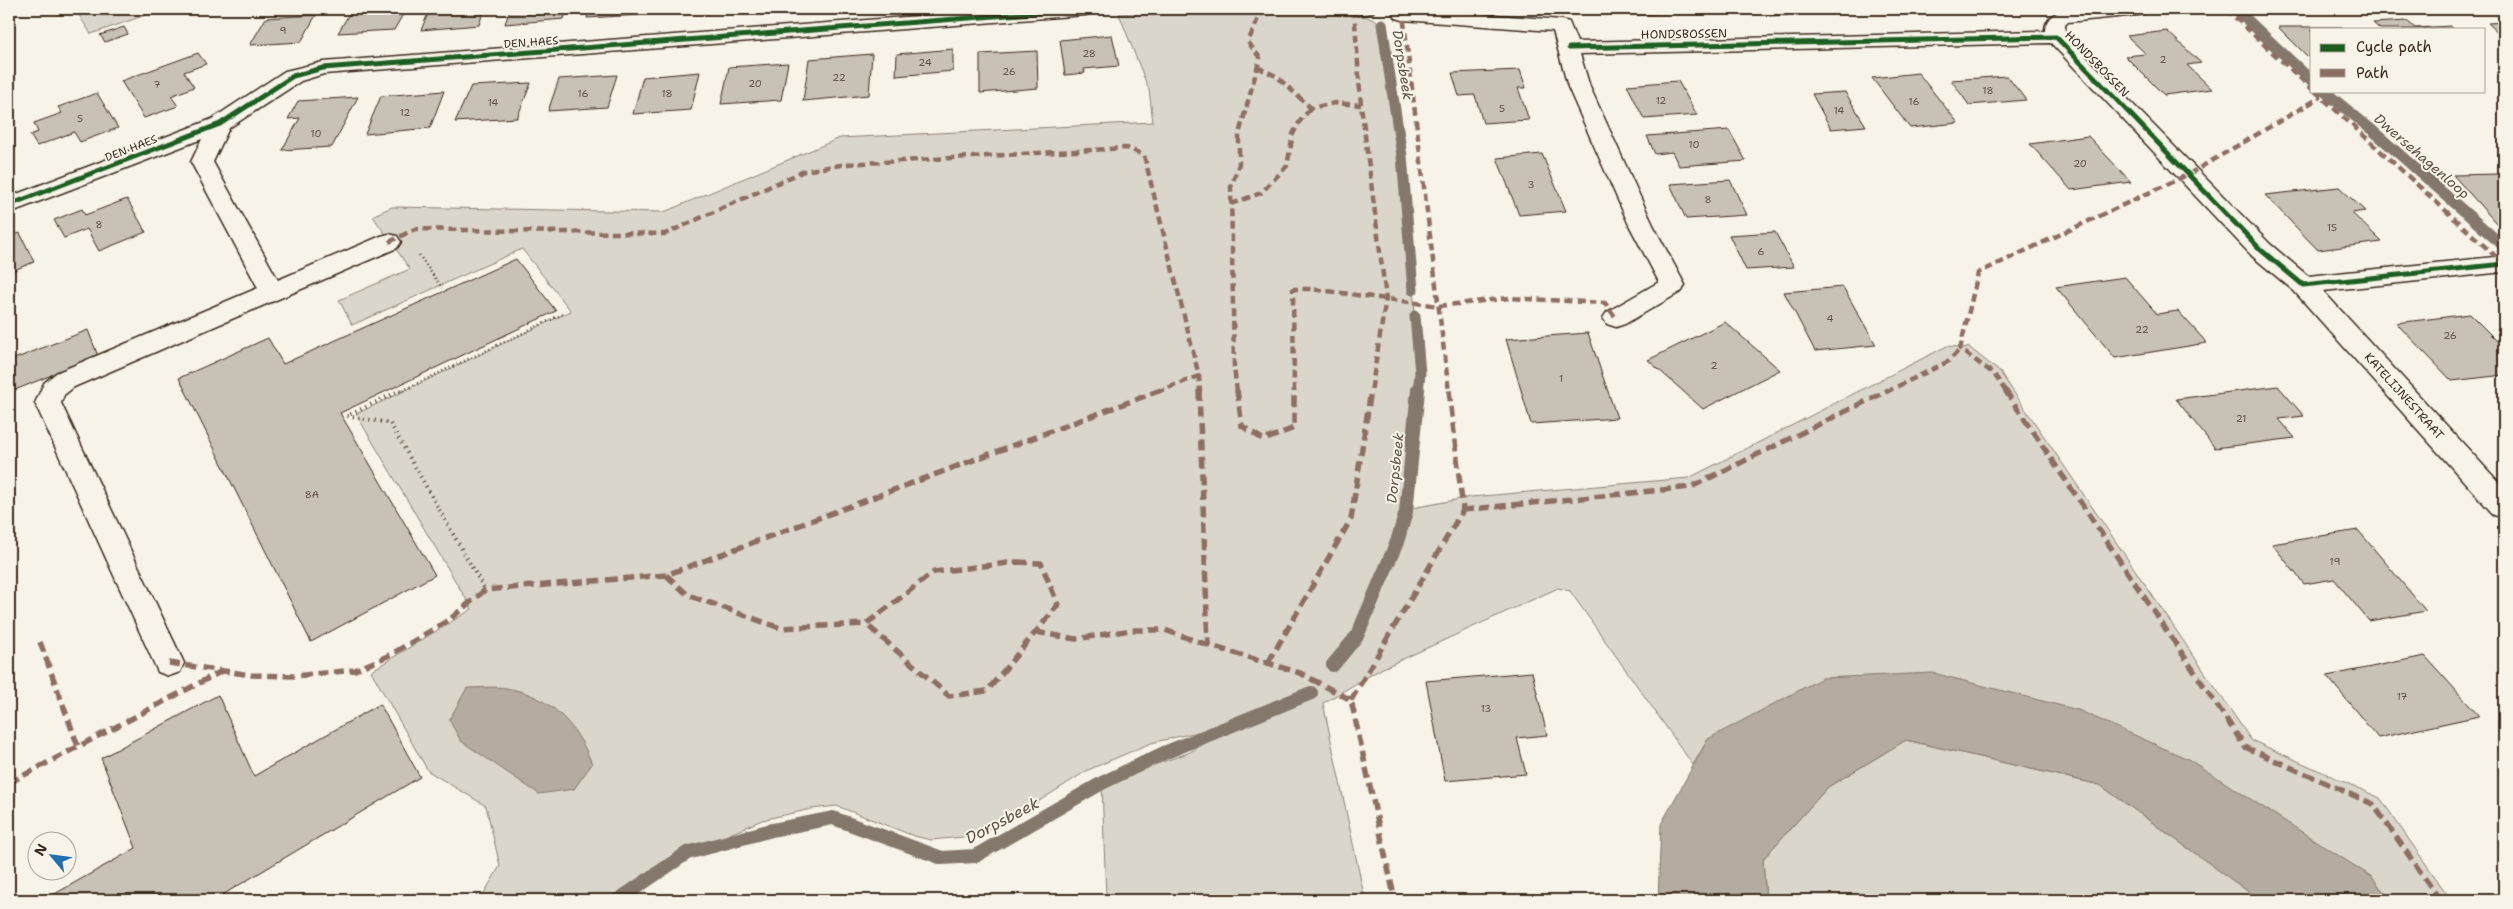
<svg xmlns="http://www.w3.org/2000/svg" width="2513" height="909" font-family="'Shantell Sans',sans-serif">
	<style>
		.green { fill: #dbd6cb; stroke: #8b8074 }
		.water { fill: #b4aca0; stroke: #84786c }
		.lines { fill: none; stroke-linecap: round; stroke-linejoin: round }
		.stream-far1 { stroke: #84786c; stroke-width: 11 }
		.stream { stroke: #84786c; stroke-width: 14 }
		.building { fill: #c8c1b6; stroke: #3b2a1e }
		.minor-casing { stroke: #3b2a1e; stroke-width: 3 }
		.path-far1 { stroke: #3b2a1e; stroke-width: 2.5; stroke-dasharray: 1 3; stroke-linecap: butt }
		.path { stroke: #3b2a1e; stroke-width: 4; stroke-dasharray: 1 4.5; stroke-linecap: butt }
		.minor { fill: #f7f3e8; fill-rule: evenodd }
		.quiet-far1 { stroke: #8d6e63; stroke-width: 4.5; stroke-dasharray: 8 4.5; stroke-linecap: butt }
		.quiet { stroke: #8d6e63; stroke-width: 5.5; stroke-dasharray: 11 5.5; stroke-linecap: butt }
		.cycleway-casing { stroke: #f7f3e8; stroke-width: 8 }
		.cycleway { stroke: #1b5e20; stroke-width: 5 }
		.labels { text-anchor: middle; stroke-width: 4; stroke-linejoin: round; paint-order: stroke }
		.number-label { font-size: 10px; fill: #5e5044 }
		.far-street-label { font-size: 11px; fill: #3b2a1e; stroke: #f7f3e8 }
		.street-label { font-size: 12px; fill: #3b2a1e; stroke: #f7f3e8 }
		.water-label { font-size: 14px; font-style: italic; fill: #5f5145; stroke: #f7f3e8 }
		.near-water-label { font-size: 16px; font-style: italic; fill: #5f5145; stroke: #f7f3e8 }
	</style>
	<rect width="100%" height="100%" fill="#f7f3e8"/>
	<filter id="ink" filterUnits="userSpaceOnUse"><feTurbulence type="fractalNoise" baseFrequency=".02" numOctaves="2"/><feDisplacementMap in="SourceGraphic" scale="10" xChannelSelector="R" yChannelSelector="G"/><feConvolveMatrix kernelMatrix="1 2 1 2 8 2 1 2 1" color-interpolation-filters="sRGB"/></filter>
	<g filter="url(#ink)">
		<g class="green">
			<polygon points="75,9 163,9 91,34"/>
			<polygon points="1190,9 1277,9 1367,17 1382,24 1402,156 1420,373 1407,509 1471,497 1689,478 1947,346 1970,348 2000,372 2251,740 2380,798 2451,900 2390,900 2372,877 2078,710 1708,739 1693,765 1570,591 1558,588 1381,669 1323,703 1365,900 1106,900 1102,783 1188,753 1244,721 1151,743 1088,770 1003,824 963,837 931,840 914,836 837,806 811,809 762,820 687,853 606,900 480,900 500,866 486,806 428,771 371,671 472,609 356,414 571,311 522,249 352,325 339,300 410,269 374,218 374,215 392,207 664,212 840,138 1153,122 1149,90 1119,14"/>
			<polygon points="1906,740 2100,785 2260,900 1766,900 1763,859 1828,787"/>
		</g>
		<g class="water">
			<polygon points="1933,673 2078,710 2188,759 2372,877 2390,900 2260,900 2100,785 1906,740 1828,787 1763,859 1766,900 1658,900 1661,824 1708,739 1822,678"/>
			<path d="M467 688C480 688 494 686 506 688 550 695 577 725 592 764L574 789 539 794 461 741 449 720Z"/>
		</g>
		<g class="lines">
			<g class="stream-far1">
				<polyline points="2240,13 2312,81"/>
				<polyline points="1382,24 1402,156 1413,290"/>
				<polyline points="2324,91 2372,130 2500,243"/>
				<polyline points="1415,316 1420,373 1418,392"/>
			</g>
			<g class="stream">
				<polyline points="1333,665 1357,636 1397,542 1406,512 1418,390"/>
				<polyline points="618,900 687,853 772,830 833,818 942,858 975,856 1102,783 1164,753 1311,693"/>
			</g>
		</g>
		<g class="building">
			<polygon points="352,9 406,9 394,30 338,33"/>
			<polygon points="430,9 484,9 479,25 421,30"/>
			<polygon points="510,9 567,9 564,19 505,24"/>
			<polygon points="590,9 641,9 639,15 587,18"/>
			<polygon points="1635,9 1710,9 1711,11 1637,15"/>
			<polygon points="1765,9 1784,9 1788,15 1769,16"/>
			<polygon points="316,15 301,42 250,45 266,18"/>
			<polygon points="2407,21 2415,28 2451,26 2453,29 2380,29 2373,23"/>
			<polygon points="2504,22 2504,38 2488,23"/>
			<polygon points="124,27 128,34 105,42 100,35"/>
			<polygon points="2278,27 2342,27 2344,29 2312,29 2312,61"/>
			<polygon points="2167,31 2201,63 2187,65 2212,89 2164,95 2125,56 2146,54 2127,36"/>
			<polygon points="1112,35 1119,66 1084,69 1085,73 1065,75 1060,40"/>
			<polygon points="953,49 953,71 896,76 897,54"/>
			<polygon points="1037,51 1038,88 980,93 980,54"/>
			<polygon points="198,53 206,64 184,72 194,87 171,96 178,106 144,118 121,81"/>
			<polygon points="872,54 869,95 803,101 809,59"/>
			<polygon points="788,63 781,100 721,104 729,67"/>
			<polygon points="1520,70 1526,88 1518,88 1529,120 1483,123 1475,95 1459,96 1452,73"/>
			<polygon points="700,72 691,110 633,114 643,77"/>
			<polygon points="1918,73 1958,123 1910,128 1872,78"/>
			<polygon points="617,75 607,107 548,111 559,79"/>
			<polygon points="2007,76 2026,100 1969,105 1951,80"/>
			<polygon points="1678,81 1697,115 1644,119 1627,85"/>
			<polygon points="531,83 517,118 455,122 471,86"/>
			<polygon points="444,91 430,128 365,134 381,96"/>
			<polygon points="1845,92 1866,126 1831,129 1812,94"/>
			<polygon points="97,93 118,128 80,142 74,132 37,146 30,135 38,132 34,123 62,113 58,107"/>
			<polygon points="358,97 332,147 282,150 300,118 288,119 298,101"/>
			<polygon points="1729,130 1746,161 1679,166 1672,152 1655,154 1647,136"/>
			<polygon points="2088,136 2131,182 2071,190 2030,144"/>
			<polygon points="1542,154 1566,211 1519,215 1497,158"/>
			<polygon points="2499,174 2504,180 2504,224 2497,224 2453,175"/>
			<polygon points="1730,180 1747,215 1686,219 1670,184"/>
			<polygon points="2339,187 2365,211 2352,213 2382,242 2318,250 2265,195"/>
			<polygon points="127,199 146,232 99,251 87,229 64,238 54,220 82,209 85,215"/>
			<polygon points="1775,232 1794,267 1746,270 1729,235"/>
			<polygon points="20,233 34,262 9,272 9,237"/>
			<polygon points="516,259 556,311 340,413 435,575 311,642 179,378 268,338 283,364"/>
			<polygon points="2125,277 2157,314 2178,311 2207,343 2115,358 2056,287"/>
			<polygon points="1843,287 1876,345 1815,351 1784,292"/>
			<polygon points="2470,314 2504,348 2504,375 2452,381 2396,323"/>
			<polygon points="1725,322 1780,370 1703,409 1648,360"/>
			<polygon points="88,330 98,356 15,390 9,369 9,361"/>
			<polygon points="1588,333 1617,418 1531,424 1506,339"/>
			<polygon points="2278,386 2304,416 2279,419 2295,438 2215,448 2176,399"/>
			<polygon points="2358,530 2426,611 2369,621 2334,579 2304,584 2272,544"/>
			<polygon points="2425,656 2479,716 2378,738 2327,676"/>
			<polygon points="1532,672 1547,735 1517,738 1526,774 1445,781 1426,681"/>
			<polygon points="218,695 254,776 380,704 420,777 214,900 44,900 136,848 101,758"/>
		</g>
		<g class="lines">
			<defs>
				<g id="minor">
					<polygon points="1010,9 1095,9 1092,13 1085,15 324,74 301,81 229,128 213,162 278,280 381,236 389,234 397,236 401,242 397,248 74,387 64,395 61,403 184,663 180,672 169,676 158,672 35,403 44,383 56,373 258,288 191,162 202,139 9,213 9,197 212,119 285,71 323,62"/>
					<polygon points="1348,9 1375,9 1372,13 1358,15 1351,13"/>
					<path d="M1414 9 1562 20 1569 22 1577 42 2045 31C2045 20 2052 14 2062 11L2148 9 2145 13 2138 15 2068 22 2065 25 2066 36 2270 244 2308 276 2504 256V272L2323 291 2504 488V518L2494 515 2294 291 2252 256 2051 43 1580 54 1590 87 1653 225 1685 285 1682 291 1625 324 1616 327 1607 324 1603 318 1607 312 1659 282 1629 225 1568 87 1553 31 1403 20 1396 18 1393 14 1396 10Z"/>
				</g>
			</defs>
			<use href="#minor" class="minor-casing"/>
			<g class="path-far1">
				<polyline points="419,255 442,288"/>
				<polyline points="399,392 563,314"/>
			</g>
			<polyline class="path" points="401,390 347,416 390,423 485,590"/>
			<use href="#minor" class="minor"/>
			<g class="quiet-far1">
				<polyline points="1354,9 1361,105 1386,298 1371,392"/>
				<polyline points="1399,9 1403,14 1449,392"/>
				<polyline points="2226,9 2312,89"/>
				<polyline points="1257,67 1276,76 1311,108 1335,103 1361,105"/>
				<polyline points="2315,91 2504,264"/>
				<polyline points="1231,204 1261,193 1287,166 1293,134 1300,121 1311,108"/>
				<polyline points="389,242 415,229 665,234 804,171 847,164 1127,148 1144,155 1199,376 1200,392"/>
				<polyline points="1157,392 1199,376"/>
				<polyline points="1237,392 1234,367 1231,187 1239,164 1239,134 1260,58 1248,42 1262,9"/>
				<polyline points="1294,392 1293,289 1312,289 1439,306 1509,298 1605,303 1616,318"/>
				<polyline points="1886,392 1949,361 1960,349"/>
				<polyline points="2006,392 1994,374 1960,349 1978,273 2189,174 2321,97"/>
			</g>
			<g class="quiet">
				<polyline points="1199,390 1208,645 1300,673 1351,700 1395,900"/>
				<polyline points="1237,390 1242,426 1264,440 1294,428 1294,390"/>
				<polyline points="2005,390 2245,747 2373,804 2440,900"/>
				<polyline points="1463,510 1691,487 1889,390"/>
				<polygon points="1017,562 1041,563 1058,605 987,691 949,696 866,624 934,572"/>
				<polyline points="666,575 688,595 780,628 866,624"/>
				<polyline points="1035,632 1076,639 1131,630 1165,630 1208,645"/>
				<polyline points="40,642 78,746"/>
				<polyline points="169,663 251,675 294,676 355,670 390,655 449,620 485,590 666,575 1161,390"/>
				<polyline points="1268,663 1351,519 1371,390"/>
				<polyline points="1351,700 1463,510 1449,390"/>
				<polyline points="9,783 222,671"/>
			</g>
			<defs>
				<g id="cycleway">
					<polyline points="1569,48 2056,37 2261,250 2303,285 2504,264"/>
					<polyline points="9,205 220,124 293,76 323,68 1085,9"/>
				</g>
			</defs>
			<use href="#cycleway" class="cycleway-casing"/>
			<use href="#cycleway" class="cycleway"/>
		</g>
	</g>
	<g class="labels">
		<g class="number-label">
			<text x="283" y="34">9</text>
			<text x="1089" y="57">28</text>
			<text x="2163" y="63">2</text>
			<text x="925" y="66">24</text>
			<text x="1009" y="75">26</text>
			<text x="839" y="81">22</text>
			<text x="755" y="87">20</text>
			<text x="157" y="88">7</text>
			<text x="1988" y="94">18</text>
			<text x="583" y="97">16</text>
			<text x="667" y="97">18</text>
			<text x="1661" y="104">12</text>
			<text x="1914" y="105">16</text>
			<text x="493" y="106">14</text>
			<text x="1502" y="112">5</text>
			<text x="1839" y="114">14</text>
			<text x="405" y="116">12</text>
			<text x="80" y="122">5</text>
			<text x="316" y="137">10</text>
			<text x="1694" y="148">10</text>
			<text x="2080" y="167">20</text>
			<text x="1531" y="188">3</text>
			<text x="1708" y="203">8</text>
			<text x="99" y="228">8</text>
			<text x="2332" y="231">15</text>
			<text x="1761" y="255">6</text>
			<text x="1830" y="322">4</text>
			<text x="2142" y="333">22</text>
			<text x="2450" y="339">26</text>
			<text x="1714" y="369">2</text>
			<text x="1561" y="382">1</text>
			<text x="2241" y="422">21</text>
			<text x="312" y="498">8A</text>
			<text x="2335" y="565">19</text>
			<text x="2402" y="700">17</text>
			<text x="1486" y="712">13</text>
		</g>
		<g class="far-street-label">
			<text transform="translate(531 42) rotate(-4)" y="4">DEN HAES</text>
			<text transform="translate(131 148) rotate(-21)" y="4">DEN HAES</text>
		</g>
		<g class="street-label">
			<text transform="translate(1684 34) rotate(-1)" y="4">HONDSBOSSEN</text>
			<text transform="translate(2097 64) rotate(46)" y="4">HONDSBOSSEN</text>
			<text transform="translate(2404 396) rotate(48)" y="4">KATELIJNESTRAAT</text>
		</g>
		<g class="water-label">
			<text transform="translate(1403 65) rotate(81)" y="5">Dorpsbeek</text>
			<text transform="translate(2422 156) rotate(41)" y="5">Dwersehagenloop</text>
			<text transform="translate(1395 468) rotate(-84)" y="5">Dorpsbeek</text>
		</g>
		<g class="near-water-label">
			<text transform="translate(1002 820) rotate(-28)" y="6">Dorpsbeek</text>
		</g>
	</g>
	<rect width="2513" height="909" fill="none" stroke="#f7f3e8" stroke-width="30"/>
	<rect x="15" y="15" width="2483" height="879" fill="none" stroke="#3b2a1e" stroke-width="2" filter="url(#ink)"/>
	<rect x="2310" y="28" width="175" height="65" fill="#f7f3e8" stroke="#aca397"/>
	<rect x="2320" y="44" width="25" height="8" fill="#1b5e20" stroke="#aca397"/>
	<text x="2356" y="52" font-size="15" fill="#3b2a1e">Cycle path</text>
	<rect x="2320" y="69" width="25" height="8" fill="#8d6e63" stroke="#aca397"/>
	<text x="2356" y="78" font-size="15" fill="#3b2a1e">Path</text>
	<g transform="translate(52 856) rotate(299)"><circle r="24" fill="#f7f3e8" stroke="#aca397"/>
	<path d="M0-4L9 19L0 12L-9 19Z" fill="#1f6fb2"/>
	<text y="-8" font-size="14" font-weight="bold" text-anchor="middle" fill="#3b2a1e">N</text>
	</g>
</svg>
